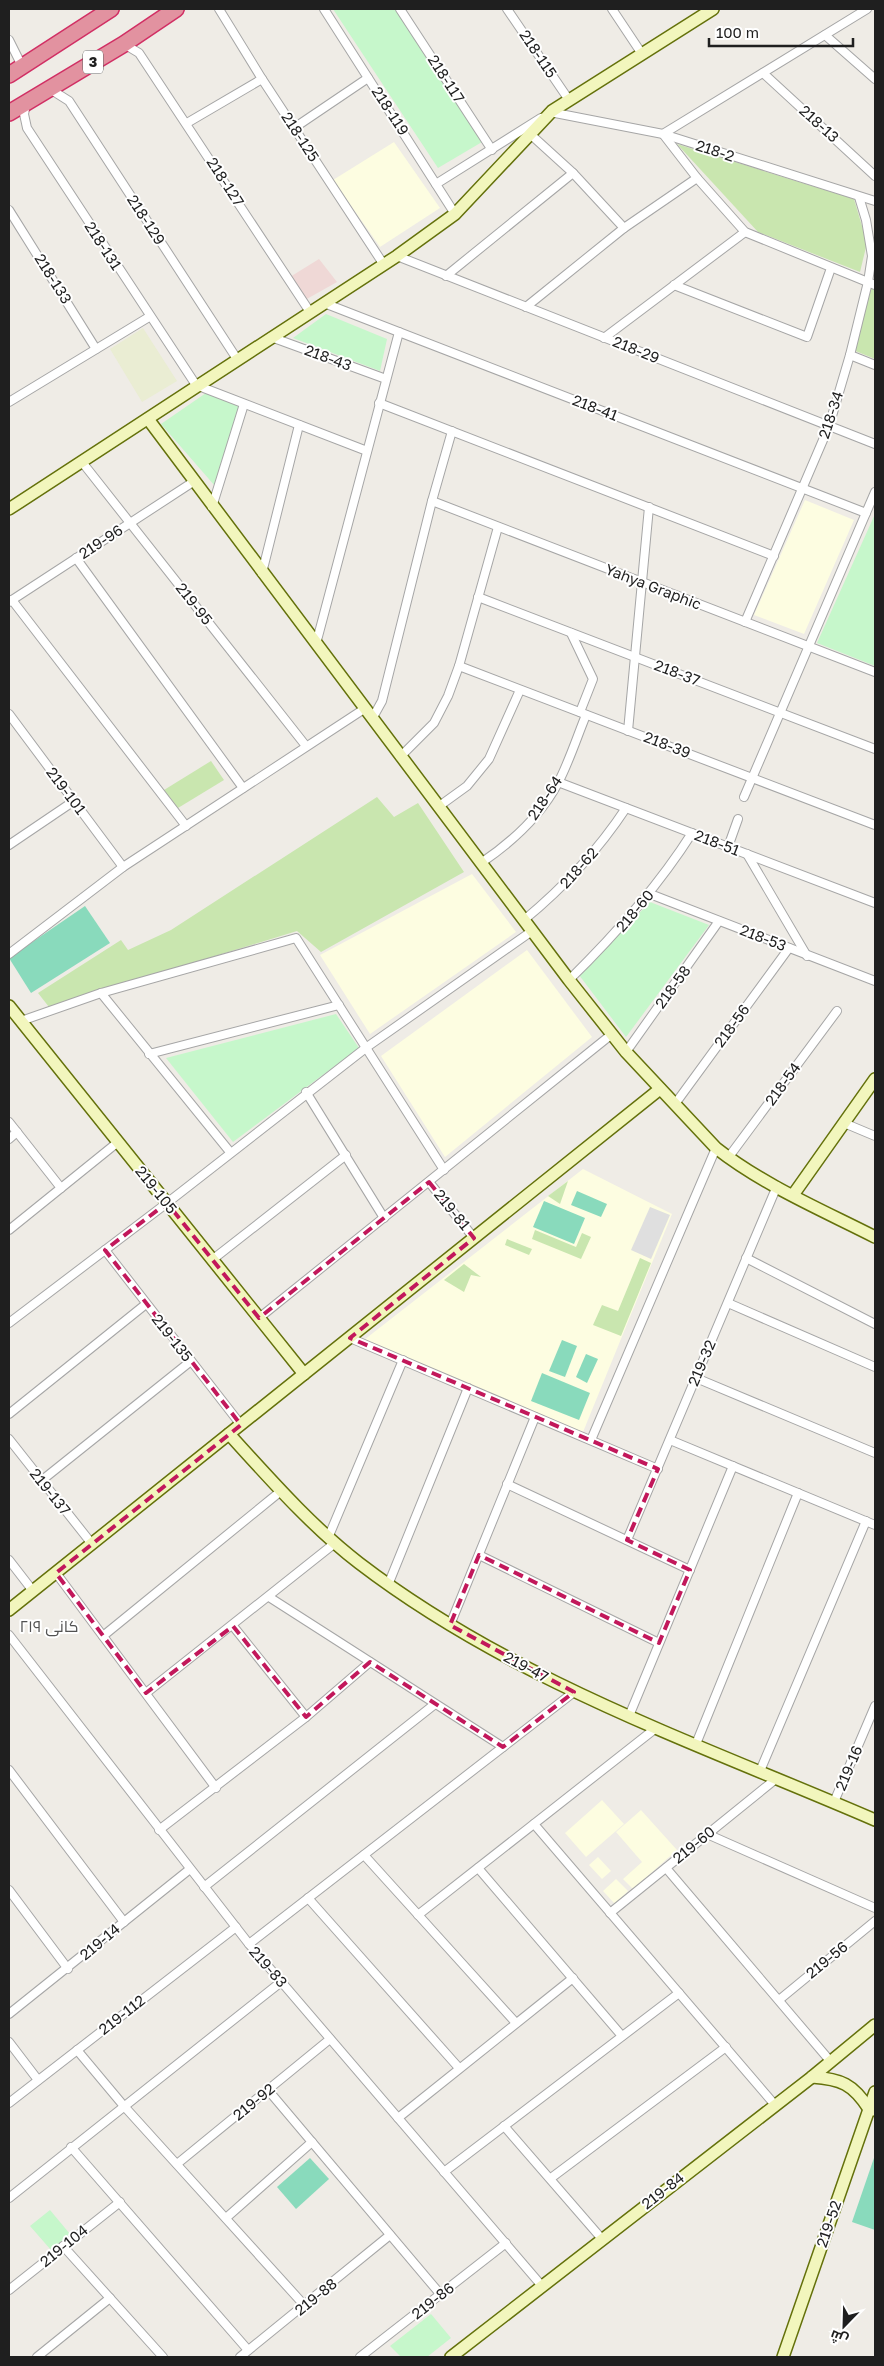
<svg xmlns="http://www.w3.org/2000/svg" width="884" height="2366" font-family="'Golos Text',Cairo,sans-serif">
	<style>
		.commercial { fill: #efd8d6 }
		.education { fill: #fdfde1 }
		.farmland { fill: #eaedd3 }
		.grass { fill: #c9e6af }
		.park { fill: #c6f7cb }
		.pitch { fill: #89dabc }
		.parking { fill: #dfdfdf }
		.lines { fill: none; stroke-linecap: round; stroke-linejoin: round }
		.street-casing { stroke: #a6a6a6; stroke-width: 10 }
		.secondary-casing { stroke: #64710b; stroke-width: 14 }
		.highway-casing { stroke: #d12f64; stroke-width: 18 }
		.street { stroke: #fff; stroke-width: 8 }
		.secondary { stroke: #f2f6bd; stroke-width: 11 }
		.highway { stroke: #e292a0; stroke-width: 15 }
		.marked { fill: none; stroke: #c2185b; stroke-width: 4; stroke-dasharray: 10 6; stroke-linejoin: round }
		.labels { text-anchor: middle; stroke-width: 4; stroke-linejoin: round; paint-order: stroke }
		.shield { fill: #fff; stroke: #626262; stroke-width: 1 }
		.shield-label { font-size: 14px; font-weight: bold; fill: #1f1f1f }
		.street-label { font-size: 15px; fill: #1f1f1f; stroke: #fff }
		.neighbourhood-label { font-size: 16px; fill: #525252; stroke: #fff }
	</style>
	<rect width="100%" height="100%" fill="#efece6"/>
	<polygon class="commercial" points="319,259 337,282 305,300 290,277"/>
	<g class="education">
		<polygon points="394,142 440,208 380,247 333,180"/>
		<polygon points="805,500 854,520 804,634 754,615"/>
		<polygon points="472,874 516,932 370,1034 320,955"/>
		<polygon points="527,950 592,1037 445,1157 381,1056"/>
		<polygon points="583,1169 672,1214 583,1432 364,1340"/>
		<polygon points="602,1800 624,1824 586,1857 565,1833"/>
		<polygon points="641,1810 677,1850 633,1889 623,1879 642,1862 616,1832"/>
		<polygon points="598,1857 611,1871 602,1879 589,1865"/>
		<polygon points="616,1879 628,1891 615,1904 603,1891"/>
	</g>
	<polygon class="farmland" points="143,328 177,381 142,402 110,349"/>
	<g class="grass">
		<polygon points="677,144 854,199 867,243 860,272 758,232"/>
		<polygon points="870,288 875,290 875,359 853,350"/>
		<polygon points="211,761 224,780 178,808 164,790"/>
		<polygon points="377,797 394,817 418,803 464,872 321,952 297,931 49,1007 38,993 121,940 128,950 171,930"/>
		<polygon points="568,1181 560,1204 548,1196"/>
		<polygon points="535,1230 576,1247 582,1233 591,1237 581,1259 532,1239"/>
		<polygon points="507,1239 532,1249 529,1255 505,1245"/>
		<polygon points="640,1258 651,1263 621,1336 593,1325 602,1305 618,1311"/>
		<polygon points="464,1264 481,1277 471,1275 464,1292 444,1280"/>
	</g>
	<g class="park">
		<polygon points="333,9 399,9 482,142 438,168"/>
		<polygon points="326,314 387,339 380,371 293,338"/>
		<polygon points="206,393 241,403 215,486 161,424"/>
		<polygon points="875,514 875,666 817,643"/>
		<polygon points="650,902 709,925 626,1037 579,975"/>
		<polygon points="336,1014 359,1048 233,1142 166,1058"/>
		<polygon points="50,2210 70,2234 51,2250 30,2226"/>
		<polygon points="431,2314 451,2338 427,2357 401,2357 390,2346"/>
	</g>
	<g class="pitch">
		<polygon points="85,906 110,943 31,993 9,958"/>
		<polygon points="577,1191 607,1204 601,1217 571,1205"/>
		<polygon points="544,1201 585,1218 574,1244 533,1227"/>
		<polygon points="562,1340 577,1346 565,1377 549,1371"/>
		<polygon points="586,1354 598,1359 587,1383 576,1377"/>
		<polygon points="542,1373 590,1393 579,1420 531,1401"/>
		<polygon points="875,2155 875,2230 852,2222"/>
		<polygon points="310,2158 329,2179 296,2209 277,2187"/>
	</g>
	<polygon class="parking" points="650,1207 670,1215 651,1259 631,1250"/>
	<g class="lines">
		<defs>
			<g id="street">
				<polyline points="219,9 262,79 384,265"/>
				<polyline points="324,9 455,214"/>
				<polyline points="400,9 492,150"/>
				<polyline points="507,9 569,100"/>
				<polyline points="612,9 642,54"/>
				<polyline points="867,9 663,134 697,178 745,232 875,285"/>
				<polyline points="825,35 875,79"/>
				<polyline points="9,40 22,66"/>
				<polyline points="124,44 139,53 310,312"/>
				<polyline points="763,73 875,176"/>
				<polyline points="50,89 69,101 237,359"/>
				<polyline points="26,104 24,114 27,128 196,385 367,451"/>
				<polyline points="550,112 663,134 875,201"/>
				<polyline points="187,123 262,79"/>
				<polyline points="294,128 368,78"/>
				<polyline points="529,133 573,173 624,228"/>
				<polyline points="436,184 541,118"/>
				<polyline points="9,210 96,349"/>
				<polyline points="397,256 875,444"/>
				<polyline points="446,276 573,173"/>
				<polyline points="674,285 807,337 831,268"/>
				<polyline points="324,303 866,513"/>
				<polyline points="526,307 624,228 697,178"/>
				<polyline points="271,337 386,379"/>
				<polyline points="604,338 745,232"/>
				<polyline points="850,355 875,365"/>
				<polyline points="9,402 149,317"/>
				<polyline points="379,403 774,556"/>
				<polyline points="82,462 306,746"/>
				<polyline points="432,501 875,672"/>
				<polyline points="212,507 244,404"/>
				<polyline points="76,558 243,788"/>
				<polyline points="262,573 299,425"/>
				<polyline points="478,597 875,749"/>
				<polyline points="12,600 186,826"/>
				<polyline points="9,602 193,482"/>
				<polyline points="745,622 829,426 850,355 868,282 872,256 866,220 859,197"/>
				<polyline points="571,633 593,679 580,712"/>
				<polyline points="316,644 399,332"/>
				<polyline points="459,666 875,825"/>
				<polyline points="9,714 123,867"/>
				<polyline points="372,719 382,701 432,501 452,431"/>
				<polyline points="628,731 649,507"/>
				<polyline points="400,757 434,723 448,696 459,666 498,527"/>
				<polyline points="558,782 875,903"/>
				<polyline points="744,797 875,492"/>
				<polyline points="438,807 467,786 489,759 520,690"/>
				<polyline points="9,845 74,801"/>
				<polyline points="728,847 738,819"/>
				<polyline points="747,854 807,956"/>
				<path d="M481 863C512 842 540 817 558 783 569 762 577 737 586 715"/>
				<polyline points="650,894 875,981"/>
				<path d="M524 920C564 887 597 852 626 808"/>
				<polyline points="9,954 123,867 364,709"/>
				<path d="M569 980C616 934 657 888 692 833"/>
				<polyline points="101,993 230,1152"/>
				<polyline points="21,1021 101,993 296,938 444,1170"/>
				<polyline points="626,1052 719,921"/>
				<polyline points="149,1054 339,1005"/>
				<polyline points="306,1092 384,1218"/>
				<polyline points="675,1104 789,948"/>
				<polyline points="9,1122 61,1188"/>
				<polyline points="844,1123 875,1136"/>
				<polyline points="9,1139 17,1132"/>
				<polyline points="728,1158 837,1011"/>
				<polyline points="429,1182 474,1238"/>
				<polyline points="9,1230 118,1142"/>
				<polyline points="105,1250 241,1425"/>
				<polyline points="746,1258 875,1324"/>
				<polyline points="212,1260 346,1155"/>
				<polyline points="728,1303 875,1367"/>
				<polyline points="259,1318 612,1034"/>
				<polyline points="9,1323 167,1203 367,1047 532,931"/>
				<polyline points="350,1338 658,1469"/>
				<polyline points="696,1378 875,1453"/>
				<polyline points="9,1414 146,1304"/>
				<polyline points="9,1439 92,1544"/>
				<polyline points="591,1440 716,1148"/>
				<polyline points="670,1440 875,1525"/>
				<polyline points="41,1481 191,1361"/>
				<polyline points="507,1484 690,1570"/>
				<polyline points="328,1538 403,1360"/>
				<polyline points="627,1540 777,1186"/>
				<polyline points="479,1555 659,1643"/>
				<polyline points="9,1560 33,1591"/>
				<polyline points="56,1573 216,1788"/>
				<polyline points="388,1585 468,1388"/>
				<polyline points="269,1597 503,1747"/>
				<polyline points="450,1625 535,1417"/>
				<polyline points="233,1626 306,1717"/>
				<polyline points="9,1635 249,1944 542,2286"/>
				<polyline points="103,1636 281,1491"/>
				<polyline points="146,1693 335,1543"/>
				<polyline points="629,1716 733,1466"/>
				<polyline points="696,1744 798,1493"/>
				<polyline points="9,1770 124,1922"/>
				<polyline points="760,1771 866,1521"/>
				<polyline points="834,1802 875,1706"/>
				<polyline points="534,1824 775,2105"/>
				<polyline points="159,1830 306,1717 370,1662"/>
				<polyline points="707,1834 875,1908"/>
				<polyline points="364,1855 516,2023"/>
				<polyline points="478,1868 622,2036"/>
				<polyline points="666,1868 831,2062"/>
				<polyline points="204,1887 435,1704"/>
				<polyline points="9,1890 68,1969"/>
				<polyline points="308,1898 459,2068"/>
				<polyline points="610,1913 777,1778"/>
				<polyline points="418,1915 656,1728"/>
				<polyline points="249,1944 574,1692"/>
				<polyline points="779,2000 875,1921"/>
				<polyline points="9,2014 190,1869"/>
				<polyline points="9,2042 38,2080"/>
				<polyline points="77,2050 123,2105 305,2306"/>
				<polyline points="268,2090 441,2295"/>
				<polyline points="9,2103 236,1927"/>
				<polyline points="398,2118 573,1978"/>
				<polyline points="504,2126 602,2239"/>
				<polyline points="71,2147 248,2350"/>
				<polyline points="177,2164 330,2039"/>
				<polyline points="444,2172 679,1993"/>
				<polyline points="551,2178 726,2047"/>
				<polyline points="9,2198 281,1982"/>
				<polyline points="226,2218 312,2142"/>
				<polyline points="63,2246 163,2357"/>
				<polyline points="9,2290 120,2202"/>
				<polyline points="37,2357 110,2298"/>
				<polyline points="240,2357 390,2235"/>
				<polyline points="360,2357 506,2243"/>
			</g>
			<g id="secondary">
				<path d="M148 419 569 980 626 1052 716 1148C763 1185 822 1210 875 1237"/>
				<polyline points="9,509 397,256 455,214 552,111 713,9"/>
				<polyline points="9,1006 304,1374"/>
				<polyline points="793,1195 875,1079"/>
				<path d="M229 1434C270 1479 311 1526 359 1563 513 1681 699 1744 875 1820"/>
				<polyline points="9,1610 660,1089"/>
				<path d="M812 2077C841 2079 853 2084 869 2109L873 2110"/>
				<polyline points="451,2357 812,2077 875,2025"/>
				<polyline points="783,2357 875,2092"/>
			</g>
			<g id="highway">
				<polyline points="9,75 111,9"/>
				<polyline points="9,113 124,44 176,9"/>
			</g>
		</defs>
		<use href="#street" class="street-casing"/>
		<use href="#secondary" class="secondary-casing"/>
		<use href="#highway" class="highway-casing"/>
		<use href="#street" class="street"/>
		<use href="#secondary" class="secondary"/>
		<use href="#highway" class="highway"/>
	</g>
	<path class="marked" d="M429 1182 474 1238 350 1338 658 1469 627 1540 690 1570 659 1643 479 1555 450 1625 574 1692 503 1747 370 1662 306 1717 233 1626 146 1693 56 1573 241 1425 105 1250 167 1203 259 1318Z"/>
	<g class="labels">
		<rect class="shield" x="83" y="50.5" width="20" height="23" rx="4"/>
		<g class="shield-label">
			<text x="93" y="67">3</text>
		</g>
		<g class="street-label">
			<text transform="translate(538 54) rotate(56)" y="5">218-115</text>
			<text transform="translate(446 79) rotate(57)" y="5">218-117</text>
			<text transform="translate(390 111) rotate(57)" y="5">218-119</text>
			<text transform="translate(819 124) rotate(42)" y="5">218-13</text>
			<text transform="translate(300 137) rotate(57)" y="5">218-125</text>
			<text transform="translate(715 151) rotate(18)" y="5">218-2</text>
			<text transform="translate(225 182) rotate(57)" y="5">218-127</text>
			<text transform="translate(146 220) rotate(57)" y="5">218-129</text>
			<text transform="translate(103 246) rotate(57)" y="5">218-131</text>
			<text transform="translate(53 279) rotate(58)" y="5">218-133</text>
			<text transform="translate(636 350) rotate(22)" y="5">218-29</text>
			<text transform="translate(328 358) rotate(20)" y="5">218-43</text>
			<text transform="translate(595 408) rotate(21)" y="5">218-41</text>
			<text transform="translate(831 415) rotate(-72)" y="5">218-34</text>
			<text transform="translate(101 542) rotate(-33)" y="5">219-96</text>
			<text transform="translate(653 587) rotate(21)" y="5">Yahya Graphic</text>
			<text transform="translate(194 604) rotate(52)" y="5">219-95</text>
			<text transform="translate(677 673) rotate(21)" y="5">218-37</text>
			<text transform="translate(667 745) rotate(21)" y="5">218-39</text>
			<text transform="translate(66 791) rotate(53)" y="5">219-101</text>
			<text transform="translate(545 798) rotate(-56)" y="5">218-64</text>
			<text transform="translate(717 843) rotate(21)" y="5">218-51</text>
			<text transform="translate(579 868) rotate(-48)" y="5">218-62</text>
			<text transform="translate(635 911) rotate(-50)" y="5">218-60</text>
			<text transform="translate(763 938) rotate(21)" y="5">218-53</text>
			<text transform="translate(673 987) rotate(-54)" y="5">218-58</text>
			<text transform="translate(732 1026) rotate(-54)" y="5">218-56</text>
			<text transform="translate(783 1084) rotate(-54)" y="5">218-54</text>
			<text transform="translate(156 1190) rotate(51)" y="5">219-105</text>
			<text transform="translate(452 1210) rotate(51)" y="5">219-81</text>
			<text transform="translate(172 1338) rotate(52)" y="5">219-135</text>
			<text transform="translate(702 1363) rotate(-67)" y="5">219-32</text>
			<text transform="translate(50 1492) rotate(51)" y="5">219-137</text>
			<text transform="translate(526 1667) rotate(28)" y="5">219-47</text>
			<text transform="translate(849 1768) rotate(-67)" y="5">219-16</text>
			<text transform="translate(694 1845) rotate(-39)" y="5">219-60</text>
			<text transform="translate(100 1942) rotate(-40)" y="5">219-14</text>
			<text transform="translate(827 1960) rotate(-39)" y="5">219-56</text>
			<text transform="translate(268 1967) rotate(49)" y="5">219-83</text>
			<text transform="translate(122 2015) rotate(-38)" y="5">219-112</text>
			<text transform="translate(254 2102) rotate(-39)" y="5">219-92</text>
			<text transform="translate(663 2191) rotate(-38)" y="5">219-84</text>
			<text transform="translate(829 2224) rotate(-71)" y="5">219-52</text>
			<text transform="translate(64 2246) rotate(-39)" y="5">219-104</text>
			<text transform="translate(316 2297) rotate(-39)" y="5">219-88</text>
			<text transform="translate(433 2301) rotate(-38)" y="5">219-86</text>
		</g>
		<g class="neighbourhood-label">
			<text x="49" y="1632">کانی ٢١٩</text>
		</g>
	</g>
	<rect width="884" height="2366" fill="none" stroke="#1f1f1f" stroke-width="20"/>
	<g transform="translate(844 2326) rotate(203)" stroke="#ffffff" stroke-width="4" paint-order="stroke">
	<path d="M0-4L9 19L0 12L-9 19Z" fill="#1f1f1f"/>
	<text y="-8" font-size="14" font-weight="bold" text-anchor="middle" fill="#1f1f1f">ش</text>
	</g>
	<path d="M709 38v8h144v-8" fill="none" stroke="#1f1f1f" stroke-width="2.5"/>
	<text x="716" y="38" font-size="15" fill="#1f1f1f" stroke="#ffffff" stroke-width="4" paint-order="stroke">100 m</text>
</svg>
